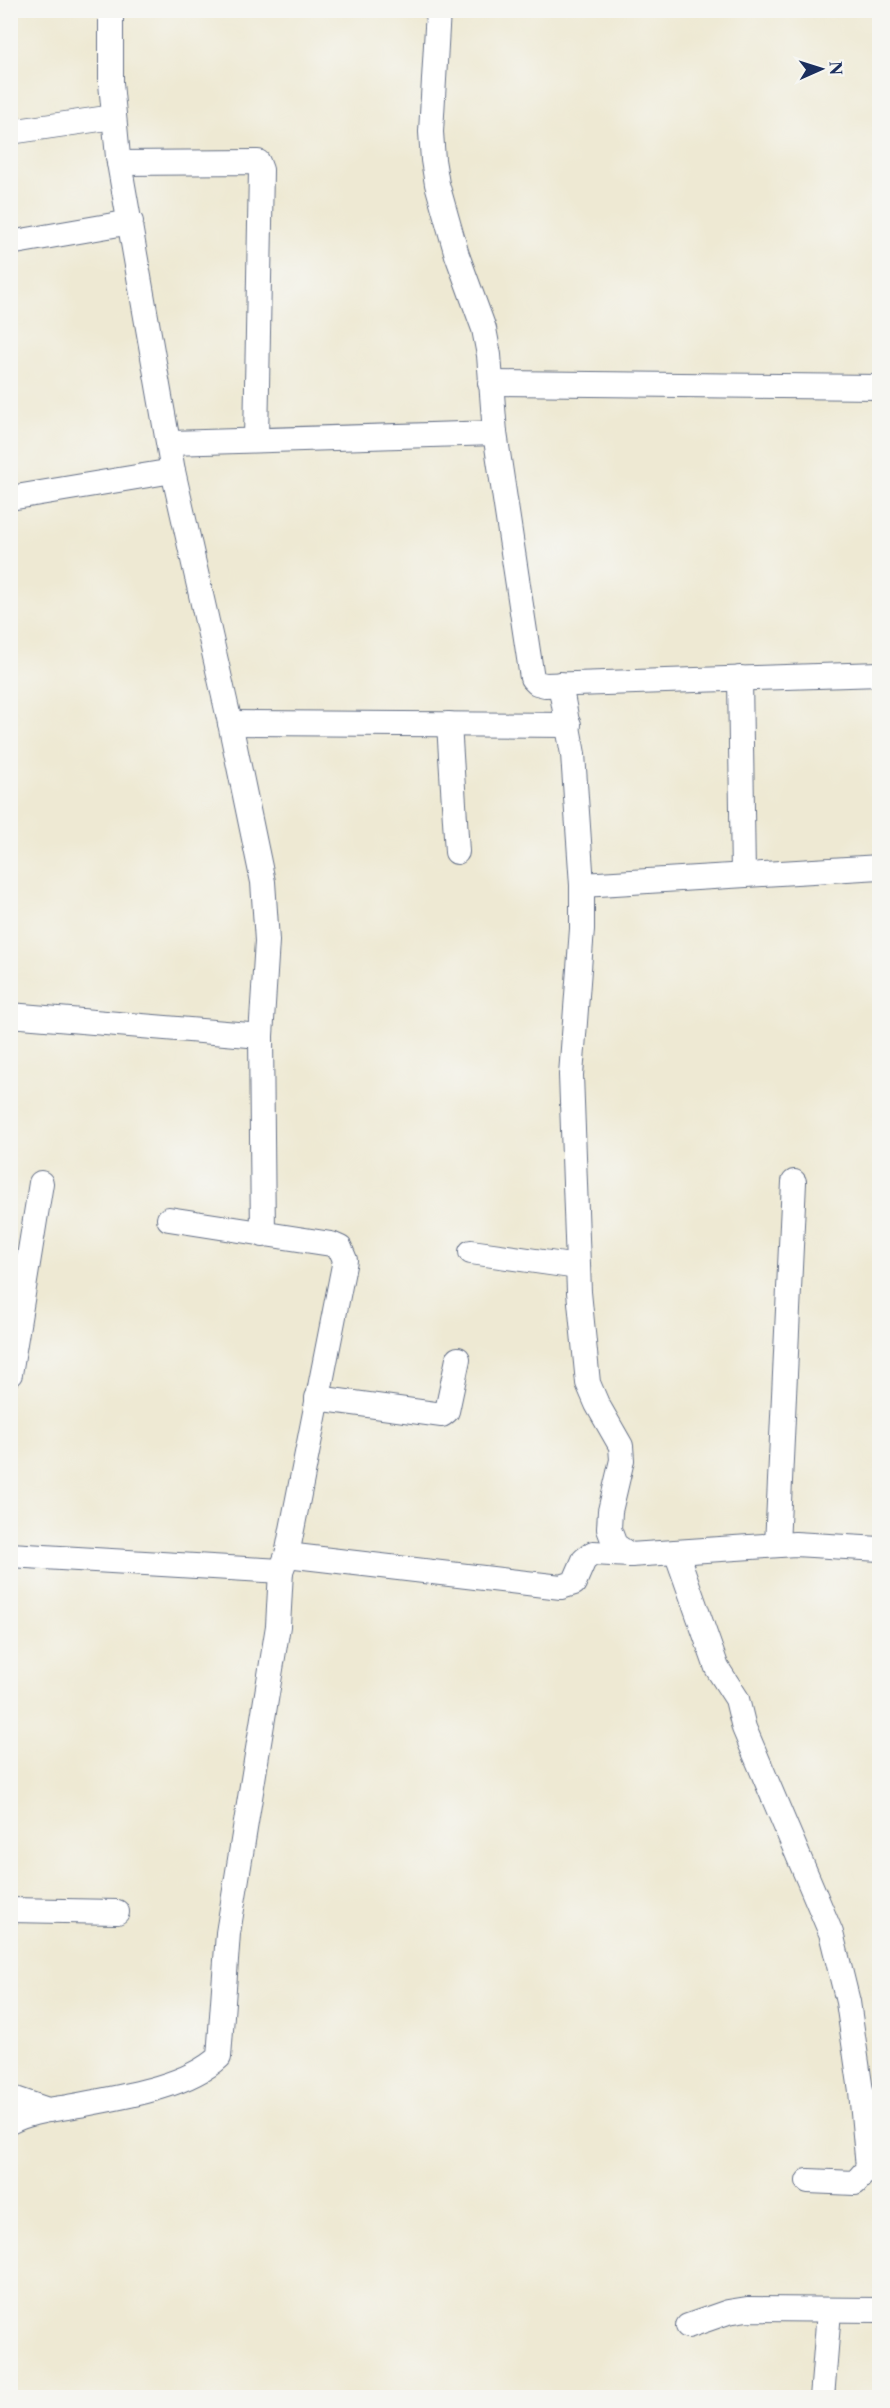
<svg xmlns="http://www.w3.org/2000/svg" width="890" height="2408" font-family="'Libre Caslon Text',serif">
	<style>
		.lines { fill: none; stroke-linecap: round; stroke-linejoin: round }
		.minor-casing { stroke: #657087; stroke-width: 26 }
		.minor { stroke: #fff; stroke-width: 24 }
	</style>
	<rect width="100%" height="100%" fill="#f6f6f2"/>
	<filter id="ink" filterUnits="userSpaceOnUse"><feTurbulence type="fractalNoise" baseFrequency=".0167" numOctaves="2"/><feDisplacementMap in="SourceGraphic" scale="12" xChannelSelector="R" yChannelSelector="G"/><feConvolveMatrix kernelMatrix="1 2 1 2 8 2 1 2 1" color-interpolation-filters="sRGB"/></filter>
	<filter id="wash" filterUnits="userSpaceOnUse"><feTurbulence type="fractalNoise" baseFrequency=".008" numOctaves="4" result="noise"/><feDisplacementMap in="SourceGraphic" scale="24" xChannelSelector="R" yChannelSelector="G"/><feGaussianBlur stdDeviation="1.35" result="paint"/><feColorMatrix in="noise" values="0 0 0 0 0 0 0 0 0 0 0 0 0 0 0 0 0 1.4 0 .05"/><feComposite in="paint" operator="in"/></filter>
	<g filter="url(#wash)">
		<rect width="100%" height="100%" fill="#eee9d3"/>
	</g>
	<g filter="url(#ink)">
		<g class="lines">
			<defs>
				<g id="minor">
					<polyline points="111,10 111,83 118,157 173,471 230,723 263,882 267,941 261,1036 263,1235"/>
					<polyline points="438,10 431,132 433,160 437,184 457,255 484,329 489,355 495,433 532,678 537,683 545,685 880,674"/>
					<polyline points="10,132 114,117"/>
					<polyline points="119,163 258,162 261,170 256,440"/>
					<polyline points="10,243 131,222"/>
					<polyline points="490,383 880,387"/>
					<polyline points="170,443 495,433"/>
					<polyline points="10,498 173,471"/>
					<polyline points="740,678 743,875"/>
					<polyline points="560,684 573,754 582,885 582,929 571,1075 579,1292 588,1383 597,1404 621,1446 622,1460 610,1511 609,1529 615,1545 630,1555"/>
					<polyline points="230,723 569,725"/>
					<polyline points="449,724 457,852"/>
					<polyline points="582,885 880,867"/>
					<polyline points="10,1015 261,1036"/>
					<polyline points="471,1252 578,1267"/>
					<polyline points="10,1374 41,1183"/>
					<polyline points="317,1398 442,1415 447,1411 458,1359"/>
					<polyline points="777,1545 794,1182"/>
					<polyline points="676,1552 717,1668 737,1699 744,1728 831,1933 848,2002 861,2091 868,2168 855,2183 808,2181"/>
					<polyline points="10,1555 281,1571"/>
					<polyline points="287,1555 561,1587 574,1583 584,1560 593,1553 630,1555 795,1544 880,1549"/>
					<polyline points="10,1910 117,1912"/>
					<polyline points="10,2097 48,2110"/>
					<path d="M10 2122C28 2112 49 2110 68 2107 114 2098 185 2089 219 2057L228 1933 278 1626 281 1571 287 1555 345 1260 340 1248 331 1244 169 1219"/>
					<polyline points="688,2326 728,2312 747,2309 880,2310"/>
					<polyline points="822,2398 829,2311"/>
				</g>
			</defs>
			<use href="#minor" class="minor-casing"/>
			<use href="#minor" class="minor"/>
		</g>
	</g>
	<rect width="890" height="2408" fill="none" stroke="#f6f6f2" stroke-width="36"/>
	<g transform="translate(821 69) rotate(87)" stroke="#f6f6f2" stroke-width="4.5" paint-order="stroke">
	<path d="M0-4.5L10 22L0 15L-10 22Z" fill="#1b2f5e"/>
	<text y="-9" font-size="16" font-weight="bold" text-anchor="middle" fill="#1b2f5e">N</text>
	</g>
</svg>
